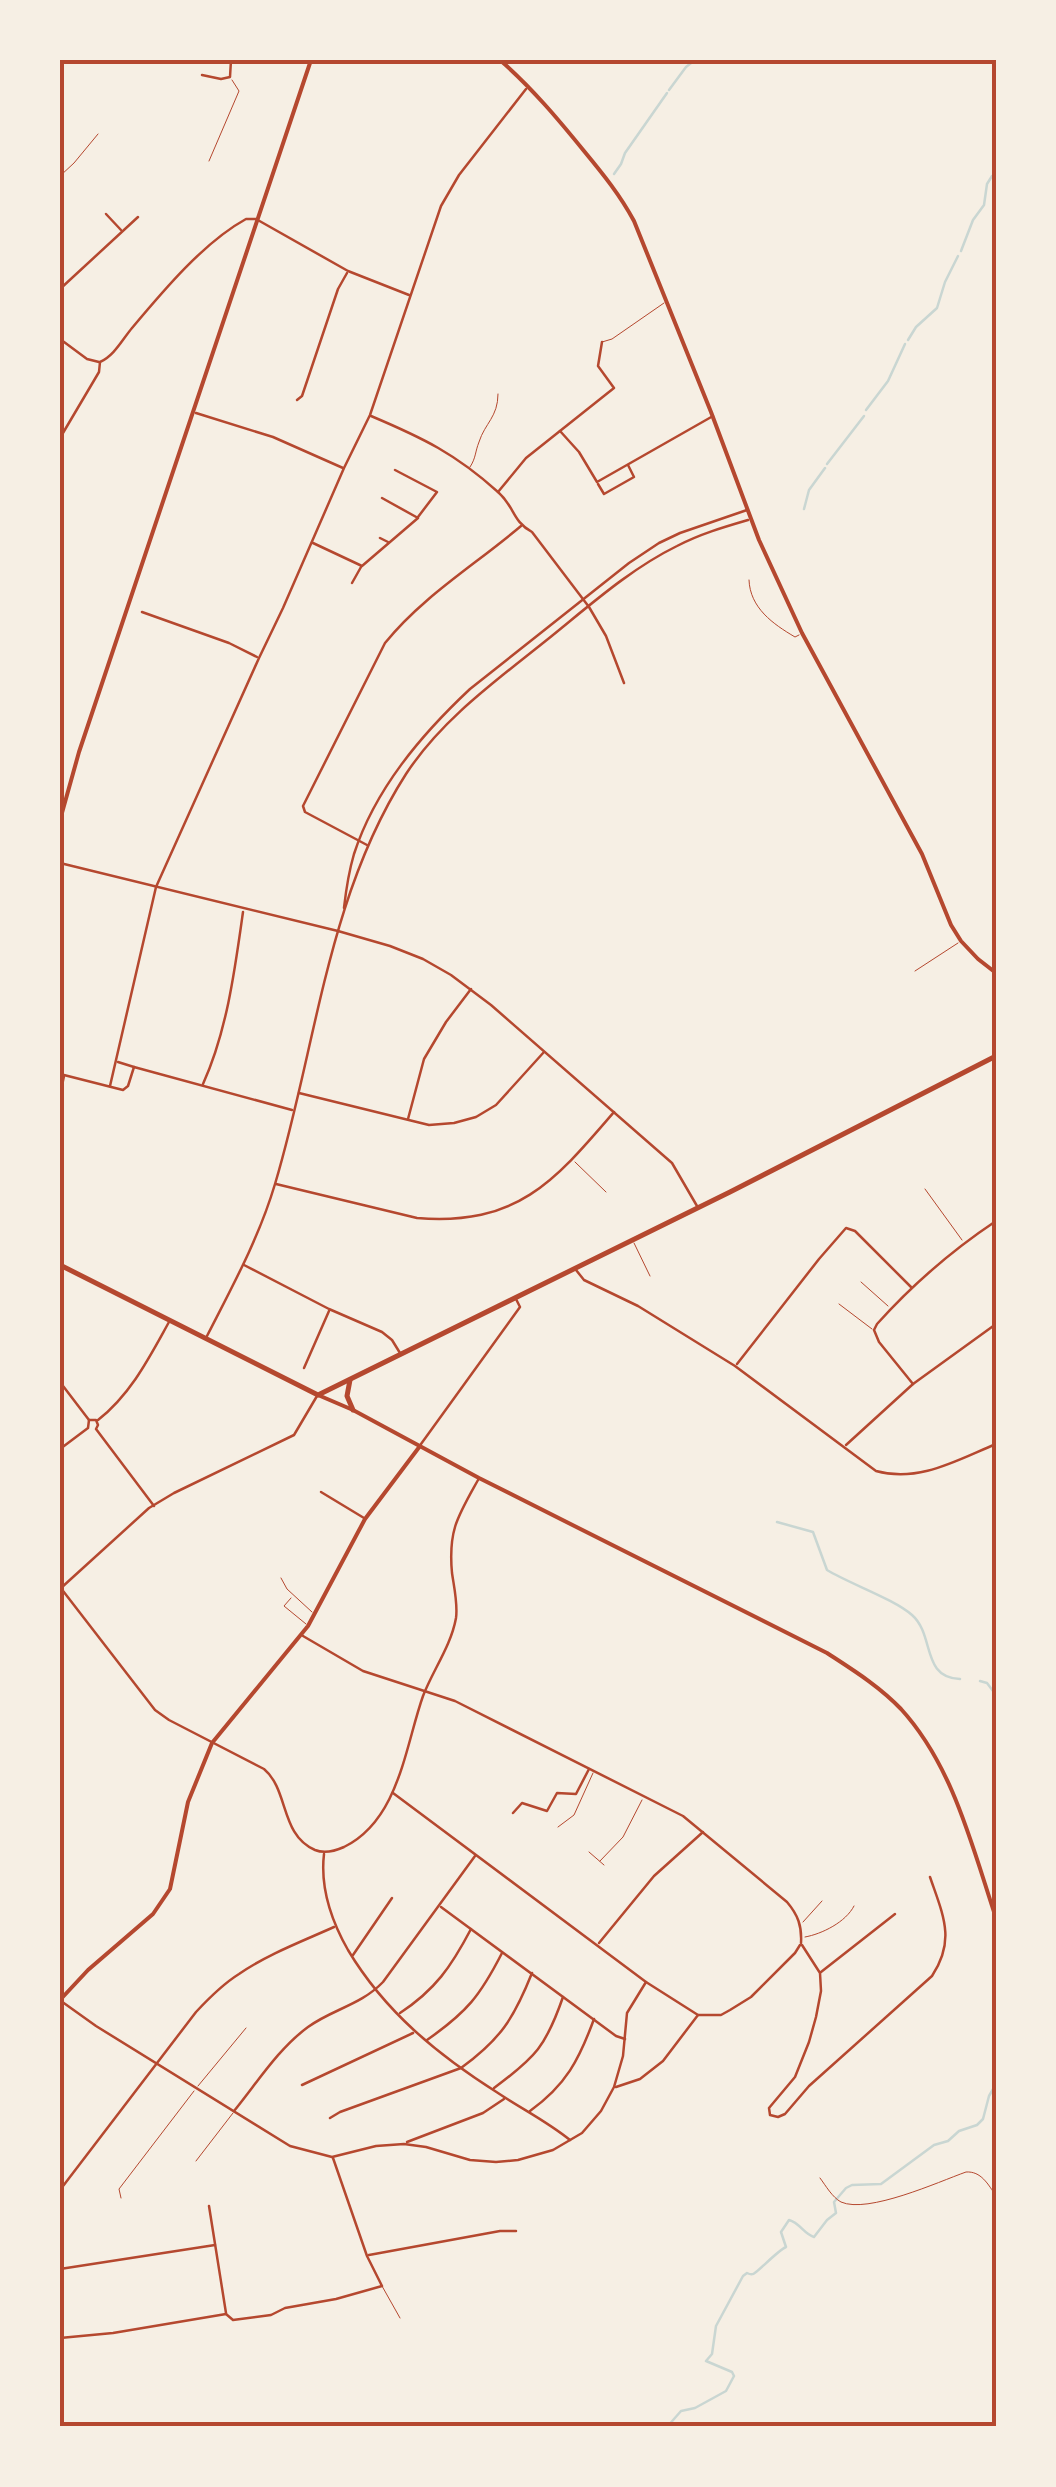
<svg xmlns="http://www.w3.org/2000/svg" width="1056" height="2487" font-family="'Playfair Display',serif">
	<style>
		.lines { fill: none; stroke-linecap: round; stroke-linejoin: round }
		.stream { stroke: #c9d6d2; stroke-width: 2.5 }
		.service { stroke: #b5482f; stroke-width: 1 }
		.minor { stroke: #b5482f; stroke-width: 2.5 }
		.tertiary { stroke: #b5482f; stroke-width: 4 }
		.secondary { stroke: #b5482f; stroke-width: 4 }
		.primary { stroke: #b5482f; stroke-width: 5 }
		.neatline { fill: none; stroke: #b5482f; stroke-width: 4 }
	</style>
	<rect width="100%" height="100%" fill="#f6efe4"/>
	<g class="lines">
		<g class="stream">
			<polyline points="669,90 686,67 695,60"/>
			<polyline points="994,172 996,167"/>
			<polyline points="614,174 621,164 625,153 667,93"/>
			<polyline points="961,251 973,220 984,205 987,184 992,176"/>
			<polyline points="908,340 916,327 937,308 945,282 958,256"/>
			<polyline points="866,410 888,381 905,344"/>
			<polyline points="827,464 864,416"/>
			<polyline points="804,509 809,490 825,468"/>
			<path d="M777 1522 813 1532 827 1570C850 1584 894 1599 912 1615 935 1635 921 1678 960 1679"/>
			<polyline points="980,1681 987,1683 996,1695"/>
			<path d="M667 2427 681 2411 695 2408 726 2391 734 2376 732 2372 706 2361 712 2354 716 2326 743 2276 747 2273C749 2274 751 2275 753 2274 756 2274 777 2251 786 2247L781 2232 789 2220C800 2223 804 2234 814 2237L827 2220 836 2213 834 2202 846 2188 852 2185 881 2184 934 2145 948 2141 959 2131 977 2125 983 2119 989 2096 996 2084"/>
		</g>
		<g class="service">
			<polyline points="209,161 239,91 232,80"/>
			<polyline points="60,176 74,163 98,134"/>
			<polyline points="602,342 612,339 664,303"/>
			<path d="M470 467C476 458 475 452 479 442 485 423 498 417 498 394"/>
			<path d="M749 580C750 608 773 624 795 637L799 635"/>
			<polyline points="915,971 958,943"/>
			<polyline points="575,1162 606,1192"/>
			<polyline points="925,1189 962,1240"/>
			<polyline points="634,1243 650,1276"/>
			<polyline points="861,1282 888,1306"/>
			<polyline points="839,1304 872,1329"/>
			<polyline points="281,1578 287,1589 312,1612"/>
			<polyline points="291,1598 284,1606 306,1624"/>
			<polyline points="558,1827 574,1815 593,1773"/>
			<polyline points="589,1852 604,1865"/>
			<polyline points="600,1861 623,1837 642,1800"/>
			<polyline points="803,1922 822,1901"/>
			<path d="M805 1937C822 1934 846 1922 854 1906"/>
			<polyline points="198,2086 246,2028"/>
			<polyline points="196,2161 233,2113"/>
			<path d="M820 2178C826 2186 832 2197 841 2202 868 2214 938 2182 966 2172 981 2171 988 2184 996 2196"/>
			<polyline points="121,2198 119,2189 194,2091"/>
			<polyline points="382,2286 400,2318"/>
		</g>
		<g class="minor">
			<polyline points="202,75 221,79 230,77 231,60"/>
			<polyline points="106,214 121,230"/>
			<polyline points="60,289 138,217"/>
			<polyline points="60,339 87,359 99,362"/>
			<polyline points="297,400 302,396 338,289 347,273"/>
			<polyline points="196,413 273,437 343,468"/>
			<path d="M371 416C423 438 456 454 498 492 515 507 512 521 532 532L589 607 606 636 624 683"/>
			<polyline points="560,431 579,452 597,482 713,416"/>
			<path d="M60 438 99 372 100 362C114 356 122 340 132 328 163 291 204 242 246 219H256L348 271 409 295"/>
			<polyline points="395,470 437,492 418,517"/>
			<polyline points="598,484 604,494 634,477 628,465"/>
			<polyline points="498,492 526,458 614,388 598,366 602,342"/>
			<polyline points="380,538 388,542"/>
			<polyline points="313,543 362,566 418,518 382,498"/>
			<polyline points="352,583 361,567"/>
			<polyline points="142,612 229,643 257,657"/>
			<path d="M367 845 305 812 303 806 385 643C423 596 475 565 521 526"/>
			<polyline points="60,863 338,931 390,946 423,959 451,975 491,1005 672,1163 697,1206"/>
			<path d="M344 908C346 890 349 871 354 854 375 789 421 735 470 689L629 563 659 543 680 533 747 510"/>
			<polyline points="118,1062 134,1067"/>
			<polyline points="60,1074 123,1090 128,1086 134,1067 292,1110"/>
			<path d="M203 1084C227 1031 235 969 243 912"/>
			<polyline points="110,1086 156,887 259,658 283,608 344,468 370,415 441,206 459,175 526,89"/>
			<polyline points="299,1093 429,1125 454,1123 476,1117 496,1105 544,1052"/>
			<polyline points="60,1095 64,1076"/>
			<polyline points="408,1119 424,1059 446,1022 471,989"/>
			<path d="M276 1184 417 1218C517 1226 554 1182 614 1112"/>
			<polyline points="244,1265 329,1309 382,1332 392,1340 400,1353"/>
			<path d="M576 1270 584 1280 638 1306 735 1366 876 1471C919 1483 957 1460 996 1444"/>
			<path d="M207 1336C232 1287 259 1238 275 1184 316 1048 327 897 406 774 442 719 497 680 548 639 589 606 630 569 677 546 700 534 724 527 748 520"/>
			<polyline points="737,1364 819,1259 846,1228 855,1231 911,1287"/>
			<polyline points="304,1368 329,1311"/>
			<polyline points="60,1382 89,1420"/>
			<path d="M913 1384 879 1342 874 1330 877 1324C913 1284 951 1251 996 1221"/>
			<path d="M98 1420C131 1394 149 1358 169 1322"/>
			<polyline points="421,1444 520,1307 516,1299"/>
			<polyline points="846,1445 913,1384 996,1324"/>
			<polyline points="60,1449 88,1428 89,1420 96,1420 98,1425 96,1429 154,1506"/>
			<polyline points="321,1492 364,1518"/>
			<path d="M60 1587 155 1710 169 1720 264 1769C289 1790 280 1835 315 1850 325 1854 335 1851 344 1847 399 1820 405 1747 423 1696 433 1670 451 1646 456 1618 458 1604 454 1587 452 1573 448 1530 458 1516 478 1480"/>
			<polyline points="61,1588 149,1508 174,1493 294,1435 317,1396"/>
			<path d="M303 1636 363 1671 455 1701 683 1816 787 1902C798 1915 802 1926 801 1943"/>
			<polyline points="393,1793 646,1982 698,2015 721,2015 730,2010 751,1997 795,1953 800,1945"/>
			<polyline points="513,1813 522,1803 547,1811 557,1793 576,1794 589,1769"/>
			<path d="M324 1854C320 1888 331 1920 348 1950 385 2012 438 2055 498 2093 522 2109 548 2122 570 2140"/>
			<polyline points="441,1907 616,2036 625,2039"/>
			<polyline points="599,1943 654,1876 703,1832"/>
			<path d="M802 1945 820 1973 821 1991 816 2017 809 2042 795 2077 769 2108 770 2115 778 2117 785 2114 809 2086 932 1976C956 1940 943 1915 930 1877"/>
			<polyline points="353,1955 392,1898"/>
			<polyline points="821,1972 895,1914"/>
			<polyline points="61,2001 96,2026 290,2146 332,2157 376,2146 404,2144 426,2147 470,2160 496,2162 518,2160 553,2150 582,2133 601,2111 614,2087 623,2056 627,2013 646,1982"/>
			<path d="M400 2013C435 1990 451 1967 471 1929"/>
			<path d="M427 2040C467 2012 480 1996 502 1953"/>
			<polyline points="302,2085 413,2033"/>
			<polyline points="616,2087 640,2079 663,2061 698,2015"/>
			<path d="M494 2088C536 2057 546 2046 563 1997"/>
			<path d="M234 2111C257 2083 278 2049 308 2027 333 2009 361 2005 383 1982L475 1856"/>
			<path d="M530 2111C566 2085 579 2060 594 2019"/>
			<path d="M330 2118 340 2112 461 2068C501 2039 514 2018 532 1973"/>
			<polyline points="407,2142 483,2113 504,2099"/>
			<path d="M60 2190 196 2012C209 1998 223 1984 239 1974 268 1954 303 1941 334 1927"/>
			<polyline points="209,2206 226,2313"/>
			<polyline points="369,2255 500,2231 516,2231"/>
			<polyline points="60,2269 215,2245"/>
			<polyline points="226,2314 233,2320 271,2315 285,2308 336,2299 382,2286 367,2256 333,2158"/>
			<polyline points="60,2338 113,2333 226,2314"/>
		</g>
		<g class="tertiary">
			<path d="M500 60C532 88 558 119 584 151 603 174 620 195 634 221L711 412 759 540 802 633 922 854 951 925 961 941 978 959 996 973"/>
			<polyline points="60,820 79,752 311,60"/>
			<polyline points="60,2000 88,1970 153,1914 170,1889 188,1802 212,1743 308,1626 365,1519 420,1446"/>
		</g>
		<path class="secondary" d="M318 1395 353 1410 479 1478 827 1653C853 1670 879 1686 901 1709 953 1766 972 1846 996 1918"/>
		<g class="primary">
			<polyline points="60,1265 318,1395 730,1192 996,1056"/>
			<polyline points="350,1380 347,1396 353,1410"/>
		</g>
	</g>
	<rect width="1056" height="2487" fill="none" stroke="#f6efe4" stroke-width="125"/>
	<rect x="62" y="62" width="932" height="2362" class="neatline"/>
</svg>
